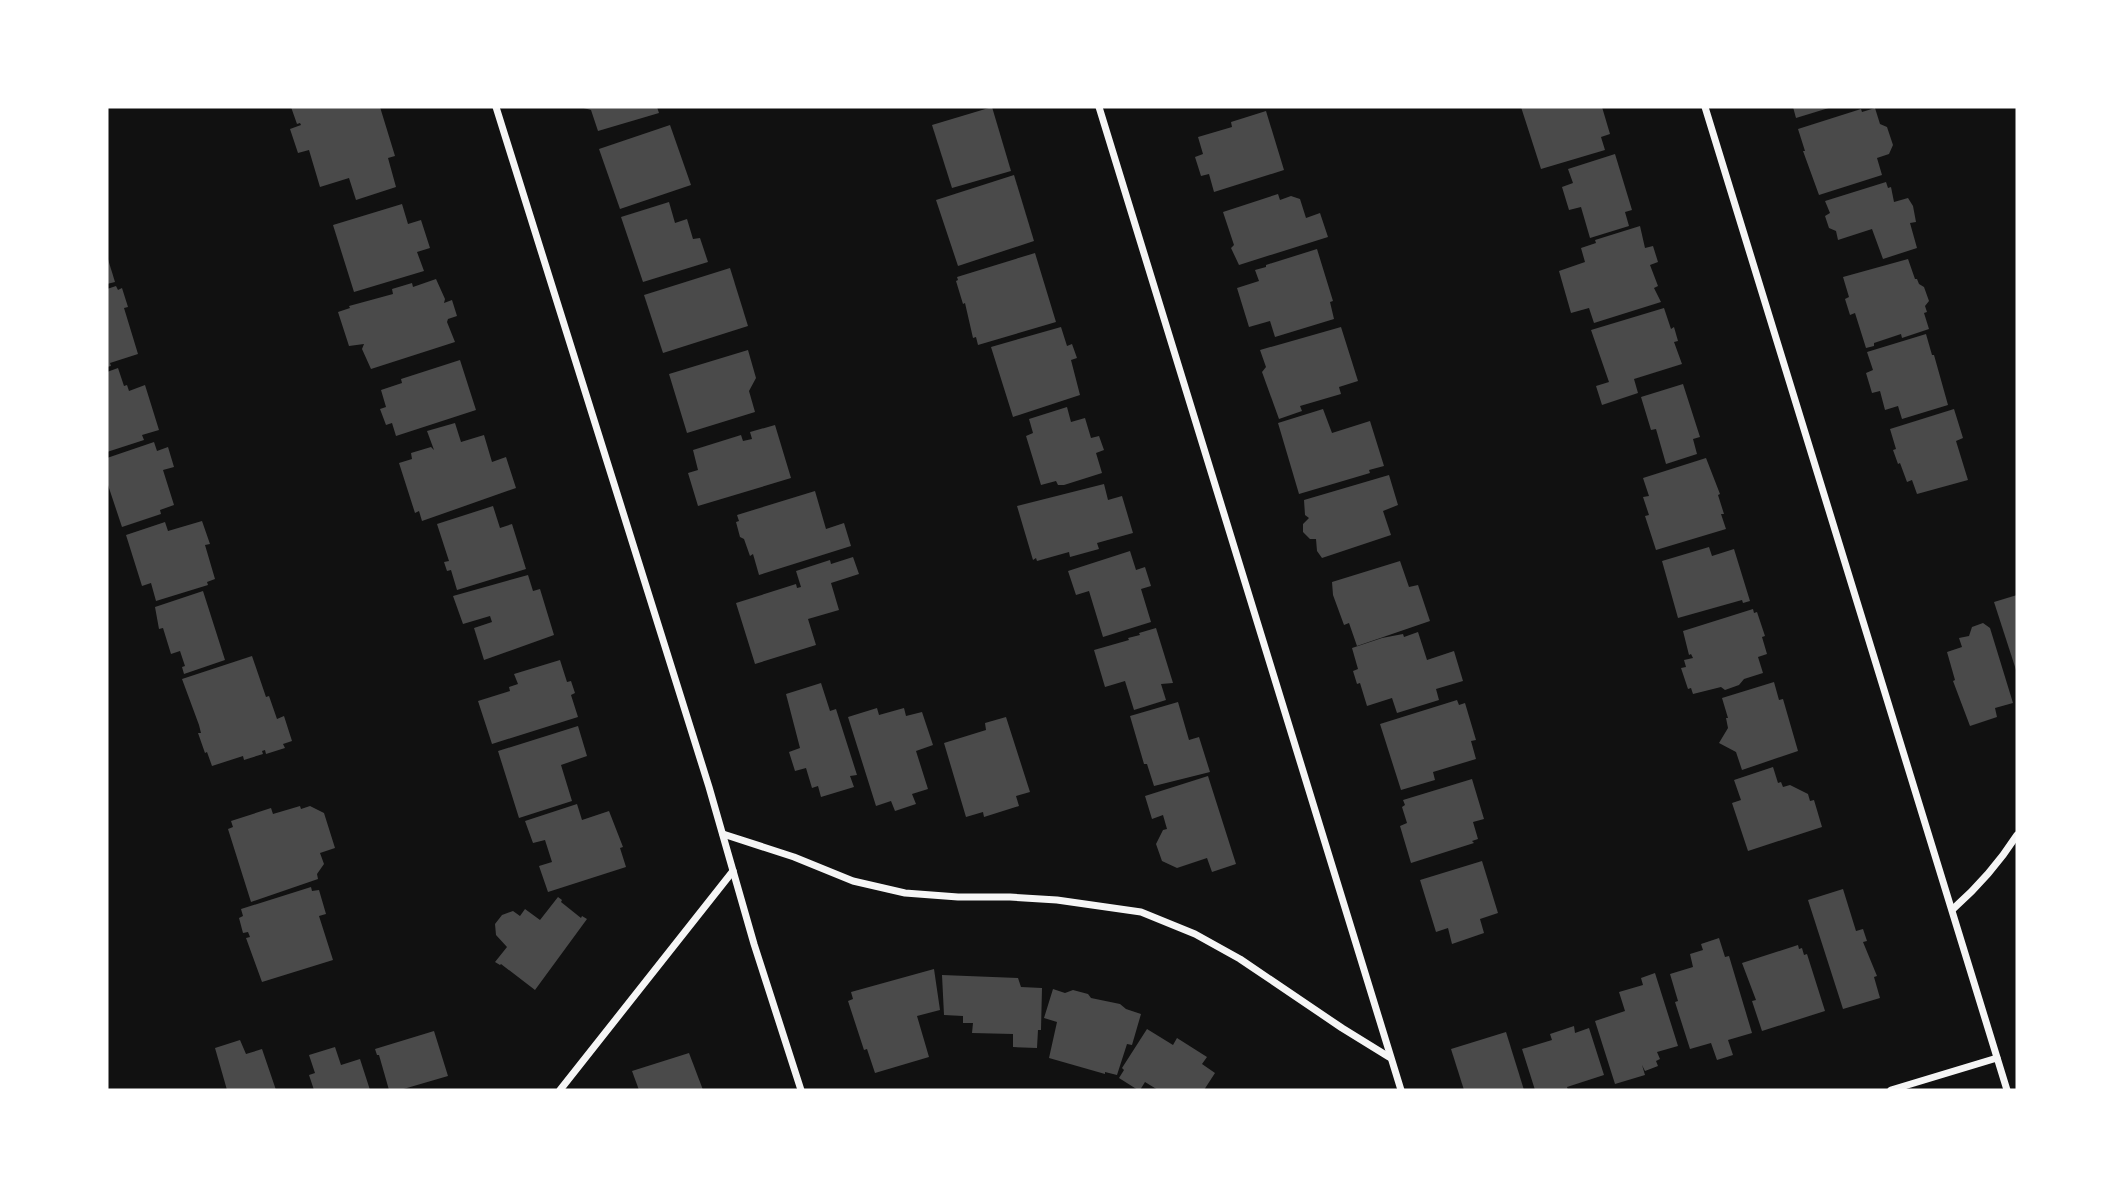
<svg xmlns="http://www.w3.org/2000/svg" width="2124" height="1197" font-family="'PT Sans Narrow',sans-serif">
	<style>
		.building { fill: #4a4a4a }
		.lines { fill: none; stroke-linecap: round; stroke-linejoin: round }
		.minor { stroke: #f5f5f5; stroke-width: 7 }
	</style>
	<rect width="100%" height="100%" fill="#111"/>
	<g class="building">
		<polygon points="291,107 380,107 395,156 388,158 396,187 356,200 349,178 320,187 309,150 298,153 290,129 301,125 300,123 297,124"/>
		<polygon points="580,107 657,107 659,113 598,131 591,110"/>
		<polygon points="992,107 1011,171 952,188 932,125"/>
		<polygon points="1521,107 1602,107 1610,134 1601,137 1605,150 1541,169"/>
		<polygon points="1793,107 1832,107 1796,118"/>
		<polygon points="1875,108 1880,124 1887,127 1893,145 1889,154 1877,158 1882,175 1819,195 1803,151 1805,151 1798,129 1861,109 1862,112"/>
		<polygon points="1266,111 1284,170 1214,192 1209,174 1201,176 1195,157 1203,154 1198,137 1232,127 1231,122"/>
		<polygon points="670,125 691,185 620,209 599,149"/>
		<polygon points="1615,154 1632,210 1625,212 1629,226 1590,238 1581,207 1569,210 1562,187 1573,183 1568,169"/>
		<polygon points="1014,175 1034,241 958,266 936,200"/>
		<polygon points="1886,182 1888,188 1891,187 1894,202 1908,198 1913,206 1916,222 1910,223 1917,248 1883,259 1872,229 1838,240 1836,231 1829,228 1825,216 1830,213 1825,201"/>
		<polygon points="1278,194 1280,200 1291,196 1300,199 1306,218 1320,213 1328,237 1239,265 1231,248 1234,245 1223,212"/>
		<polygon points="669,202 675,223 687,219 693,239 700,238 708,262 643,282 621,217"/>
		<polygon points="402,204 408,224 421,220 430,248 417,252 424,271 354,292 333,225"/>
		<polygon points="1640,226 1645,248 1653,246 1658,262 1650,265 1658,286 1654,288 1661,302 1594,323 1589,308 1571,313 1559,271 1585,262 1581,248 1596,243 1595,240"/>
		<polygon points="1317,249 1333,301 1330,302 1334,319 1275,337 1270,321 1249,327 1237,288 1259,281 1255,270 1266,267 1266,265"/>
		<polygon points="1035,253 1056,322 978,345 976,337 973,338 965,303 963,304 956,281 958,280 957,277"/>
		<polygon points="107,256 115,282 107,284"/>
		<polygon points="1908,259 1915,279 1917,279 1919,284 1924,287 1929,301 1925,306 1927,312 1924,313 1929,329 1902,338 1901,334 1874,343 1874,346 1866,348 1855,313 1850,315 1845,299 1849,297 1843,277"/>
		<polygon points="730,268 748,326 663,353 644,295"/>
		<polygon points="436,279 445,299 444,303 452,300 457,316 448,319 447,322 455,342 371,369 362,349 364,344 349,346 338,312 350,308 349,306 393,294 392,289 412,283 413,287"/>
		<polygon points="116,286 118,290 122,288 128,307 124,308 138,354 110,363 111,366 107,367 107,289"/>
		<polygon points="1664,308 1671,329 1674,327 1678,341 1674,342 1682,364 1634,379 1638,393 1602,405 1596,386 1609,382 1591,330"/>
		<polygon points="1061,327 1067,346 1072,344 1077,358 1071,360 1080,395 1013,417 991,347"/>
		<polygon points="1341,327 1358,381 1339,387 1341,394 1300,406 1302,411 1279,419 1262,372 1266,367 1260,350"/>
		<polygon points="1926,334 1932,355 1934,355 1948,405 1902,419 1898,406 1885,410 1880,391 1872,393 1866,373 1873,370 1867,352"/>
		<polygon points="748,350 756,378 749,391 755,412 687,433 669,374"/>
		<polygon points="460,360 476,410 396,436 392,423 386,425 380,409 386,407 381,390 402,383 401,379"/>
		<polygon points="118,368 124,386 127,385 129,391 145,385 159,430 142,435 144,440 107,452 107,372"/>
		<polygon points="1683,384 1700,437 1693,439 1697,454 1666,464 1656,429 1651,430 1641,397"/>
		<polygon points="1067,407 1071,422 1085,418 1091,438 1099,436 1104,450 1096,453 1102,473 1064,485 1058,485 1056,481 1041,485 1026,436 1033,433 1029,419"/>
		<polygon points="1323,409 1332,433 1370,421 1384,466 1369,470 1370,473 1299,494 1278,423"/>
		<polygon points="1954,409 1963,438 1956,441 1968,480 1917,494 1912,480 1907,482 1900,463 1898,464 1893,450 1896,449 1890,429"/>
		<polygon points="455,423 461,442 484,435 492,462 506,457 516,488 422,521 419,511 415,513 399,463 412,459 411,453 431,447 434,450 427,431"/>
		<polygon points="775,425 791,478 698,506 688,473 698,470 693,450 741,435 743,441 752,439 750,432"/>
		<polygon points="154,442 157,451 168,447 174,467 163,470 174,505 160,510 161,514 122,527 107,482 107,458"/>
		<polygon points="1706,458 1720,494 1718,495 1724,514 1721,514 1726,529 1656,550 1645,516 1649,515 1643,497 1649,496 1643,478"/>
		<polygon points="1389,475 1398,505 1383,511 1391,535 1322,558 1317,551 1316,539 1310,539 1303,532 1303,524 1309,518 1305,515 1304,500"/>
		<polygon points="1104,484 1108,500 1122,496 1133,533 1097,543 1099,549 1070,557 1069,552 1037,561 1036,558 1033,560 1017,506"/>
		<polygon points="815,491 826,529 844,523 851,546 759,575 753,554 750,556 744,539 740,537 736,522 739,521 737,515"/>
		<polygon points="493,506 500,528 512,524 526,569 457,590 451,570 447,571 444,562 449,561 437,524"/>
		<polygon points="202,521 210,544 205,545 215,579 207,582 208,585 156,601 151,583 142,586 126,535 165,522 168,531"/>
		<polygon points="1709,547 1712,556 1734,549 1750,601 1743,603 1742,600 1678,618 1662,561"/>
		<polygon points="1130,551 1136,570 1145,567 1151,586 1141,589 1151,622 1103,637 1089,591 1076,595 1068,571"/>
		<polygon points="853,557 859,574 831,583 839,610 808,619 816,645 755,664 736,603 796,584 797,588 801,587 796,571 830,560 831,564"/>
		<polygon points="1400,561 1409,587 1418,585 1430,621 1357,646 1349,623 1344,625 1333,595 1332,582"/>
		<polygon points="528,575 533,591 540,589 554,635 484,660 474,628 492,622 490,616 463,624 453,596"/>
		<polygon points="203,591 225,660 184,674 182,667 185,666 180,651 171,654 163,628 159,629 155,607"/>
		<polygon points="2017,595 2017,673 1994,602"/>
		<polygon points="1753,609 1754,613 1757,612 1765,636 1762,637 1767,654 1758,657 1763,673 1744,679 1739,685 1725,690 1721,687 1693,694 1691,688 1688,689 1681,668 1686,667 1684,660 1693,658 1691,654 1689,655 1683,631"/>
		<polygon points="1983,623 1990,628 2013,703 1995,708 1997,717 1970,726 1953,681 1955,680 1947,652 1962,647 1959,638 1969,636 1972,627"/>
		<polygon points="1156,628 1173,683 1161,684 1166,700 1134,710 1125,681 1105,687 1094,650 1129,640 1128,638 1140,635 1139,633"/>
		<polygon points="1418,632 1427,660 1454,651 1463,681 1436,689 1439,700 1397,713 1392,698 1367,706 1360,683 1357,684 1353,671 1358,669 1352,648 1382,638 1403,634 1404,637"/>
		<polygon points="252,656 266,697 269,696 277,719 284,716 292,741 283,744 285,748 266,754 265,750 262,751 263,754 244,760 243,756 212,766 207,752 205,753 198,733 201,733 199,725 182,679"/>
		<polygon points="560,660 567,682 571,681 575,693 571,695 578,717 492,744 478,701 510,691 509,687 518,684 514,674"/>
		<polygon points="1774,682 1779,700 1783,699 1798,751 1742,770 1736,752 1719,743 1728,728 1726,718 1728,718 1722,698"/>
		<polygon points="821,683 830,711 836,709 857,775 850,776 854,787 821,797 818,786 812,788 806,768 795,771 789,752 800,748 786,694"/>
		<polygon points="1457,700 1459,705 1465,703 1476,740 1471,741 1476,759 1433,772 1435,780 1401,790 1380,724"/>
		<polygon points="1178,702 1189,740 1199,737 1210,772 1154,786 1147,764 1144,764 1130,716"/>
		<polygon points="877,708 879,715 904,708 906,716 922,712 933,745 916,751 928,789 912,794 916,804 895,811 891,801 876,806 848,717"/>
		<polygon points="1006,717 1030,792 1016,796 1019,806 984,817 983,812 966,817 944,743 986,730 985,723"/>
		<polygon points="578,726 587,756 561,765 572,801 519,818 498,751"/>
		<polygon points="1773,767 1778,783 1781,782 1783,787 1790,785 1808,794 1810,801 1814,800 1822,827 1748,851 1732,803 1741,800 1734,780"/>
		<polygon points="1208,776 1236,864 1212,872 1207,858 1177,868 1162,861 1156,844 1163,830 1167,829 1163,815 1152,819 1145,796"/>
		<polygon points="1472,779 1484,819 1473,822 1478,839 1472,841 1474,843 1411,863 1400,826 1407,823 1402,807 1405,805 1403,800"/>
		<polygon points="577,804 582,820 609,811 623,847 620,848 626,867 548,892 539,866 552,862 545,840 533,843 525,821"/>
		<polygon points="300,806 301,809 310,806 324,813 335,848 320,853 324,864 317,874 318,879 251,902 228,829 233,827 231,821 271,808 273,814"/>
		<polygon points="1482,861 1498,913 1480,919 1484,933 1452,944 1448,928 1436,932 1420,880"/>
		<polygon points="311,887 312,891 319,890 326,914 319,916 333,960 262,982 246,938 250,937 248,932 243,933 239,918 243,916 241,909"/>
		<polygon points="1843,889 1856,931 1863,929 1867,941 1863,942 1877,976 1874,977 1880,998 1843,1009 1808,900"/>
		<polygon points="558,897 562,900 561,902 581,918 582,916 587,919 535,990 501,964 500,965 495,962 507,947 496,935 495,924 502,915 513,911 520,916 525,909 540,920"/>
		<polygon points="1719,938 1725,957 1729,956 1752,1033 1728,1040 1733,1055 1717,1060 1711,1043 1690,1049 1675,1002 1678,1001 1670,974 1693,967 1690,954 1703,950 1701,944"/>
		<polygon points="1798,945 1799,949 1802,948 1804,955 1807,954 1825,1011 1762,1031 1752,1001 1756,1000 1742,963"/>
		<polygon points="934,969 940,1010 917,1016 929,1057 875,1073 867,1049 864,1050 848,1001 853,999 851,992"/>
		<polygon points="1655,973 1678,1046 1657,1052 1660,1059 1656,1061 1658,1066 1645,1071 1642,1065 1645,1075 1615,1084 1595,1021 1625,1011 1619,992 1643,985 1641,978"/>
		<polygon points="942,975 1018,978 1021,987 1042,988 1041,1030 1038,1030 1037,1048 1013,1047 1013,1034 972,1033 973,1023 963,1023 963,1016 944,1015"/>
		<polygon points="1053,989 1065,993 1073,990 1088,994 1091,998 1120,1004 1126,1009 1141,1014 1132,1045 1127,1044 1117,1075 1105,1072 1105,1074 1049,1058 1057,1022 1044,1018"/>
		<polygon points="1574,1026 1575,1033 1589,1028 1604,1075 1567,1087 1568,1090 1535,1090 1522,1049 1552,1040 1550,1034"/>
		<polygon points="1147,1029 1173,1045 1177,1038 1207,1057 1202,1064 1215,1073 1204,1090 1158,1090 1145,1082 1140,1090 1138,1090 1119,1078 1124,1070 1122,1068"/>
		<polygon points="434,1031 448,1076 400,1090 389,1090 379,1055 377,1055 375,1049"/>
		<polygon points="1506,1032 1524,1090 1464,1090 1451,1049"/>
		<polygon points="240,1040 246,1054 262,1049 276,1090 227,1090 215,1048"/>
		<polygon points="335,1047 341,1065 360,1059 370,1090 314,1090 309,1075 315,1073 309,1055"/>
		<polygon points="689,1053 703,1090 639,1090 632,1071"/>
	</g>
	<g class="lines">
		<g class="minor">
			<polyline points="496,107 709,787 754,944 801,1090"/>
			<polyline points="1099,107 1401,1090"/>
			<polyline points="1705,107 2007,1090"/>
			<polyline points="723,834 794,857 853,881 905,893 958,897 1010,897 1057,900 1141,912 1195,934 1240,959 1342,1028 1389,1057"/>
			<path d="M1953 909C1978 887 1999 863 2017 835"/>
			<polyline points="560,1090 733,871"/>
			<polyline points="1891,1090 1997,1058"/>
		</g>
	</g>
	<rect width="2124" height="1197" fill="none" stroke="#ffffff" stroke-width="217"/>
</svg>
